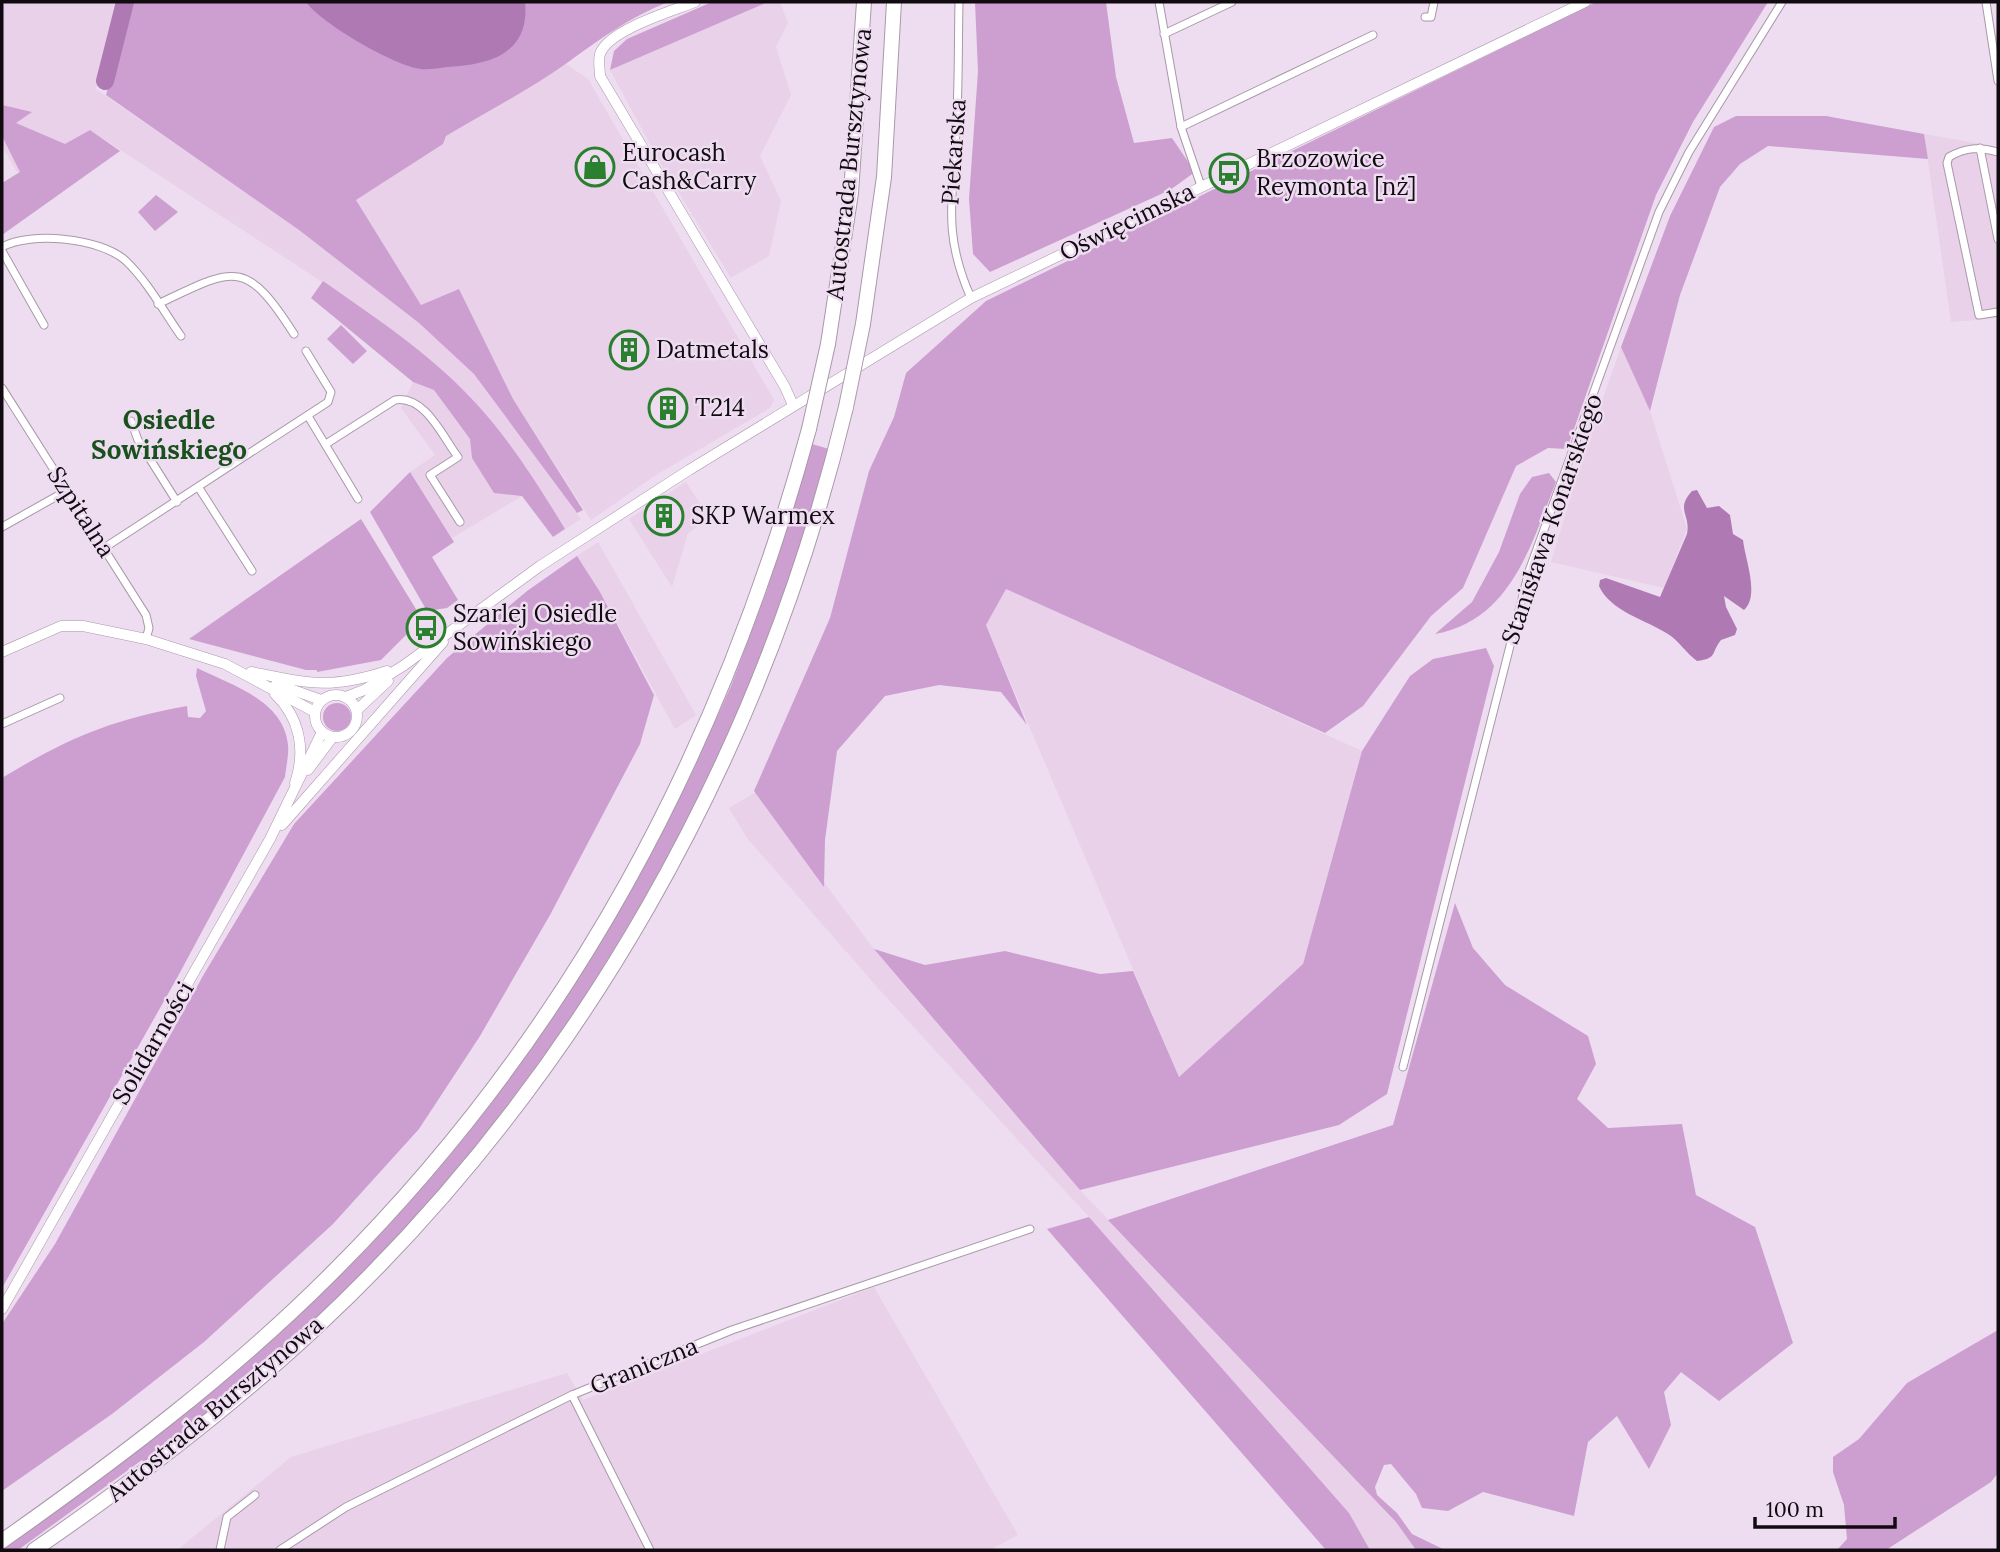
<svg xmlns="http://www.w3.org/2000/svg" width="2000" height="1552" font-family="Lora,serif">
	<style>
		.built { fill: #e8d1e9 }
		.green { fill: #cc9fd0 }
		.water { fill: #af79b4 }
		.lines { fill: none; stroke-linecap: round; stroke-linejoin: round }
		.river { stroke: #af79b4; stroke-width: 18 }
		.minor-casing { stroke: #a898a9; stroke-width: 9 }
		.tertiary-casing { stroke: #a898a9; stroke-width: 11 }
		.motorway-casing { stroke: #a898a9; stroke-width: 16 }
		.minor { stroke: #fff; stroke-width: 7 }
		.tertiary { stroke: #fff; stroke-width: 10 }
		.motorway { stroke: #fff; stroke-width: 14 }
		.motorway-bridge-casing { stroke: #a898a9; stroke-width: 16; stroke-linecap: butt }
		.motorway-bridge { stroke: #fff; stroke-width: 14 }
		.labels { text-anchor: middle; stroke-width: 5; stroke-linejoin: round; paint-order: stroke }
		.street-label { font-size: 24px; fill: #110b11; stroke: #eeddf0 }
		.poi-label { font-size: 24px; fill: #110b11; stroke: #eeddf0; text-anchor: start }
		.neighbourhood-label { font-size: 26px; font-weight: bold; fill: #1a501d; stroke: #eeddf0 }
	</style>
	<rect width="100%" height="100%" fill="#eeddf0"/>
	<g class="built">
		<polygon points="2,2 118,2 96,89 299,230 419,323 474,374 581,519 565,529 527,468 470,396 371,314 90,130 18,174 2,146"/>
		<polygon points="768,2 780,2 788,23 776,47 791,95 760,156 781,201 769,256 731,278 658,159 610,70"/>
		<polygon points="566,64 588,79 774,400 770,408 656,475 591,520 513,399 459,289 421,305 356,200 443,144 446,136"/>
		<polygon points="1924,134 1998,147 1998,318 1951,322"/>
		<polygon points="1621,347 1650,411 1687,529 1664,588 1551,562 1586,446"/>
		<polygon points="413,382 434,390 470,439 473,458 522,496 452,538 410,472 435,455 401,408"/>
		<polygon points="686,482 709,518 688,533 672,587 629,519"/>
		<polygon points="598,542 696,715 675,729 600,592 577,556"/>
		<polygon points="1006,589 1362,751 1303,964 1179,1077 986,625"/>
		<polygon points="756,792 874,949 1080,1190 1396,1522 1416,1550 1370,1550 1349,1513 1089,1217 885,996 747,838 729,808"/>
		<polygon points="874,1287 1018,1535 990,1550 177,1550 291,1457 567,1373 583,1400"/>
	</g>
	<g class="green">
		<path d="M132 2H668C630 17 600 39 567 63 529 90 486 112 446 136L443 144 356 200 421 305 459 289 513 399 583 510 577 513 474 374 419 323 299 230 106 95Z"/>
		<polygon points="712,2 768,2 610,70 614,51 627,39"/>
		<polygon points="975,2 1106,2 1116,77 1134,143 1172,138 1195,172 1170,190 990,272 973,254 969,199 978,71"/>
		<polygon points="1596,2 1768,2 1693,122 1656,195 1567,449 1548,448 1516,466 1463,588 1431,616 1363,706 1325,733 1006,589 986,625 1027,725 1001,692 939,685 885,696 837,751 825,840 824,887 754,791 830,618 869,471 894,417 906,373 986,301"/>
		<polygon points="2,105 32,112 16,123 65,144 90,130 120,151 2,235 2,183 20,172 2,136"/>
		<polygon points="1736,116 1826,116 1924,134 1928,159 1768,146 1740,164 1720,187 1680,295 1650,411 1621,347 1670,216 1714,127"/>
		<polygon points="156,195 178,212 155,231 138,212"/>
		<path d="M323 281C373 316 429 353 471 398 508 437 537 483 565 529L553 537 522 496 494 493 472 458 470 439 434 390 413 382 311 298Z"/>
		<polygon points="341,325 367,351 353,364 327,339"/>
		<path d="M812 444 829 449C810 515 791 582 766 646 672 880 536 1099 357 1278 291 1345 218 1404 145 1463L142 1460 18 1550H2L53 1512 344 1270 435 1171 511 1075 612 923 692 773 731 686 767 590Z"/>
		<polygon points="410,472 454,542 432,557 458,600 447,608 427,611 370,512"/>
		<path d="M1549 473 1556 482C1531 545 1511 620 1435 634L1472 602 1499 552 1520 494 1532 477Z"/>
		<polygon points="361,519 422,619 381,660 317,672 317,670 306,670 189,639"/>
		<polygon points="577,556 600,592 654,695 640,744 550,915 480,1036 419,1129 333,1224 204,1342 112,1414 2,1491 2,1324 55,1244 204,974 294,824 447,658 527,591"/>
		<polygon points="1486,648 1494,666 1387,1094 1339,1125 1080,1190 874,949 925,965 1005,951 1100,974 1133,971 1179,1077 1303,964 1362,751 1410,676 1433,659"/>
		<path d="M197 668C231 685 284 700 288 745 289 755 286 767 285 777L177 978 2 1288V778C68 738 110 720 187 706L188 717 200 718 206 711 196 676Z"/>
		<circle cx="337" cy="717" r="14"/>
		<polygon points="1455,903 1473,948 1505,985 1588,1036 1596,1064 1577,1099 1608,1128 1682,1124 1696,1195 1755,1227 1793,1343 1719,1401 1681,1372 1664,1392 1671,1425 1649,1469 1617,1416 1588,1442 1574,1516 1483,1492 1448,1511 1422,1508 1416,1494 1391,1464 1384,1465 1375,1487 1377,1495 1397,1513 1412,1534 1445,1550 1416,1550 1396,1522 1108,1220 1393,1125"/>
		<polygon points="1089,1217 1349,1513 1370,1550 1326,1550 1047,1229"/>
		<polygon points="1998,1330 1998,1473 1991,1482 1886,1550 1837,1550 1847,1539 1844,1505 1833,1472 1833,1457 1859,1439 1907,1383"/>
	</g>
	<g class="water">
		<path d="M306 2H525C530 53 491 65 447 67 439 68 429 70 421 69 394 66 321 23 306 2Z"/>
		<path d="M1697 490 1707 508 1719 506 1730 515 1733 534 1743 540C1745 559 1760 596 1744 610L1724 596 1726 607 1737 629 1735 635 1721 640C1710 654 1718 658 1697 661 1686 653 1679 641 1668 634 1646 620 1610 611 1599 586L1600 580 1606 578 1660 597 1687 534C1691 514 1675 510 1692 491Z"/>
	</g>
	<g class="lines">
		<polyline class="river" points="105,81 125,2"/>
		<defs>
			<g id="minor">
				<path d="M959 2C958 45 959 88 956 130 953 198 942 233 971 298"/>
				<polyline points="1159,2 1181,127 1201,186"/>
				<polyline points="1986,2 1998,81"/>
				<polyline points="1425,17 1431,17 1434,2"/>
				<polyline points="1164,34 1232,2"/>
				<polyline points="1181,127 1373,35"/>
				<polyline points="1980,148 1998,239"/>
				<path d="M1998 152C1979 147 1966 147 1949 157L1947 163 1979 315 1998 312"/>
				<path d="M2 247C31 231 101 238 126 261 148 282 164 312 181 336"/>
				<polyline points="2,251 44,325"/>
				<path d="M158 304C234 268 245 257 294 334"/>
				<polyline points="2,388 146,615 149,628 146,639"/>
				<polyline points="308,416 358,499"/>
				<polyline points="131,421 138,440 177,502"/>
				<path d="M326 444 395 400C425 395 442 436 458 457L430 475 460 522"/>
				<polyline points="199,488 252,571"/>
				<polyline points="2,527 66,491"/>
				<polyline points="104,548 328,402 331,392 306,351"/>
				<polyline points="2,724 60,698"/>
				<polyline points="1403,1067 1529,571 1659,212 1689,152 1782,2"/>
				<polyline points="572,1395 650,1550"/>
				<polyline points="220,1550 227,1517 255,1495"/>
				<polyline points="280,1550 346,1507 572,1395 732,1330 1030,1229"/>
			</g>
			<g id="tertiary">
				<path d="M695 2C672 11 608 30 600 54 598 61 600 70 600 76L785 387 793 405"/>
				<polyline points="2,652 61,626 83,626 146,639 225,664 315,712"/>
				<path d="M251 672C307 683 329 690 387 671"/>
				<polyline points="276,684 321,700"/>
				<path d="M275 694C300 718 306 750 295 783"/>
				<circle cx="336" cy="716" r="21"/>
				<polyline points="346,697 364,690 403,666 540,566 689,470 971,298 1585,2"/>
				<polyline points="357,710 388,681"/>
				<polyline points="308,770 332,738"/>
				<polyline points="282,825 443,642"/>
				<polyline points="2,1309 270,839 322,732"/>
			</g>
			<g id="motorway">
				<polyline points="863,324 884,177 894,2"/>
				<polyline points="828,344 851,193 864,2"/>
				<path d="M2 1541C117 1460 231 1374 331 1274 570 1036 721 752 809 429"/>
				<path d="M34 1550C133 1482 229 1409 317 1327 580 1081 762 757 846 407"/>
			</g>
		</defs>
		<use href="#minor" class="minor-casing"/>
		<use href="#tertiary" class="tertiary-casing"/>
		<use href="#motorway" class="motorway-casing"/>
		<use href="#minor" class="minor"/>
		<use href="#tertiary" class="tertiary"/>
		<use href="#motorway" class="motorway"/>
		<defs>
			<g id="motorway-bridge">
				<polyline points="846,407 863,324"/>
				<polyline points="809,429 828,344"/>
			</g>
		</defs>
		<use href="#motorway-bridge" class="motorway-bridge-casing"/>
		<use href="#motorway-bridge" class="motorway-bridge"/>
	</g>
	<defs>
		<symbol id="shop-ring" viewBox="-11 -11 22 22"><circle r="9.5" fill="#eeddf0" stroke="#2a802e" stroke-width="1.5"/><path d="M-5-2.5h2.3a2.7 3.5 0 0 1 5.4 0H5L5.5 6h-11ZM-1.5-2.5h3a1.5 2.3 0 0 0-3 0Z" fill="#2a802e"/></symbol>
		<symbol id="bus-ring" viewBox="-11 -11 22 22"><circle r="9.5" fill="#eeddf0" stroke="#2a802e" stroke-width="1.5"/><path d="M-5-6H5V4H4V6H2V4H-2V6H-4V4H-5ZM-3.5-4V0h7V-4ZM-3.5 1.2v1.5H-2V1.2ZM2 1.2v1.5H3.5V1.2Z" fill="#2a802e"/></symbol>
		<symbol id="building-ring" viewBox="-11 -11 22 22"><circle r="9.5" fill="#eeddf0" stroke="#2a802e" stroke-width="1.5"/><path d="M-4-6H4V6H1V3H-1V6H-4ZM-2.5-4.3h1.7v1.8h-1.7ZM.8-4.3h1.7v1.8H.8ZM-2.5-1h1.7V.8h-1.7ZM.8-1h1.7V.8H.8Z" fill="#2a802e"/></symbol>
	</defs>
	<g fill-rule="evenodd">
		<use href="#shop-ring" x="573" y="145" width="44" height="44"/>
		<use href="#bus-ring" x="1207" y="151" width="44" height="44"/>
		<use href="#building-ring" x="607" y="328" width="44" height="44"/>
		<use href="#building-ring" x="646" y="386" width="44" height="44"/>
		<use href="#building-ring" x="642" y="494" width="44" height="44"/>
		<use href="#bus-ring" x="404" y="606" width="44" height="44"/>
	</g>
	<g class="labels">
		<g class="street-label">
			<text transform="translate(954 152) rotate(-86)" y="8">Piekarska</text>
			<text transform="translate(849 164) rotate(-84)" y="8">Autostrada Bursztynowa</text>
			<text transform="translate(1127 222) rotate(-26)" y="8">Oświęcimska</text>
			<text transform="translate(81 512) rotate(57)" y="8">Szpitalna</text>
			<text transform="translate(1552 519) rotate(-71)" y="8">Stanisława Konarskiego</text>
			<text transform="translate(153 1043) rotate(-60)" y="8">Solidarności</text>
			<text transform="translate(644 1366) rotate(-22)" y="8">Graniczna</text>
			<text transform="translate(215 1409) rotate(-40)" y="8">Autostrada Bursztynowa</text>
		</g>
		<g class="poi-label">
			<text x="622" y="161">Eurocash<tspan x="622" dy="28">Cash&amp;Carry</tspan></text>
			<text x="1256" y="167">Brzozowice<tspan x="1256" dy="28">Reymonta [nż]</tspan></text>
			<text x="656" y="358">Datmetals</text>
			<text x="695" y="416">T214</text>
			<text x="691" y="524">SKP Warmex</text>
			<text x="453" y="622">Szarlej Osiedle<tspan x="453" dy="28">Sowińskiego</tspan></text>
		</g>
		<g class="neighbourhood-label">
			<text x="169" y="429">Osiedle<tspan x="169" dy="30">Sowińskiego</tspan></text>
		</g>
	</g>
	<rect width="2000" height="1552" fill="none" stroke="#110b11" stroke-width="7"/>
	<path d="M1755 1517v10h140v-10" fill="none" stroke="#110b11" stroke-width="3.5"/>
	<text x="1766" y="1517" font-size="21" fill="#110b11" stroke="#eeddf0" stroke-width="5" paint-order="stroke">100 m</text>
</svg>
